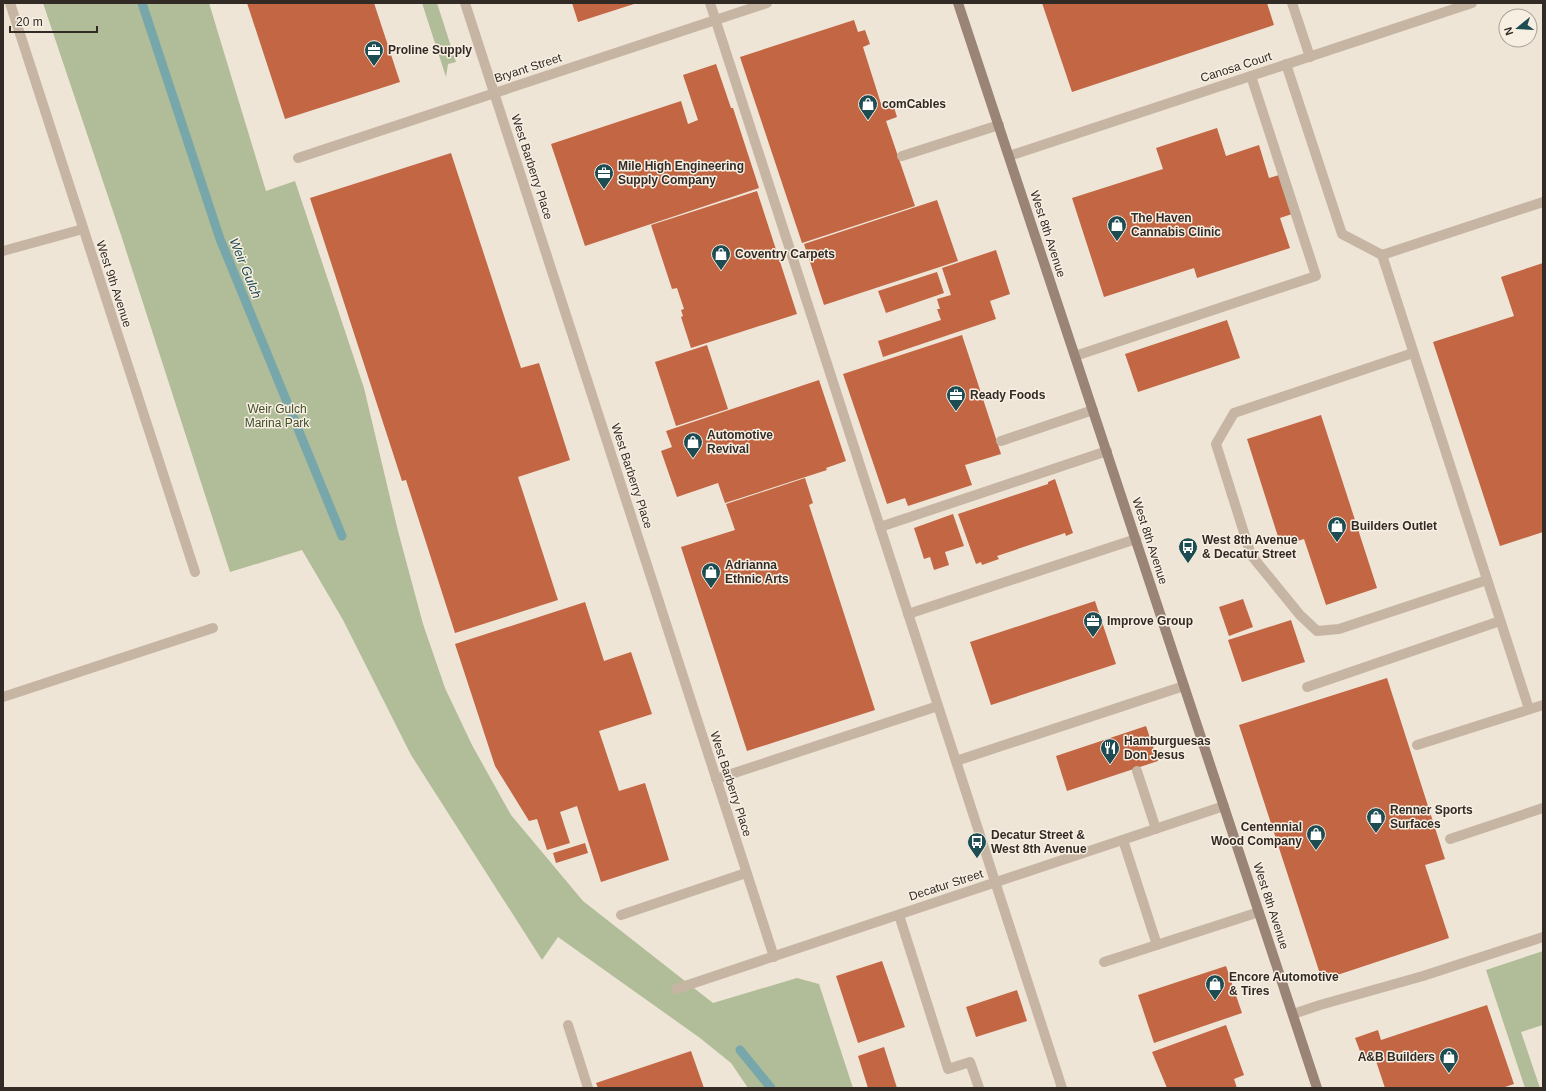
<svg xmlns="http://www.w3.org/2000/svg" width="1546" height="1091" font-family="Helvetica,sans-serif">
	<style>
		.green { fill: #b0bd98 }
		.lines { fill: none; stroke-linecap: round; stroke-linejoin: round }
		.stream { stroke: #77a7ab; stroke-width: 9 }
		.building { fill: #c26643 }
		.service { stroke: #c7b5a4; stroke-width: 10 }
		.minor { stroke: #c7b5a4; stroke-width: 10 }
		.tertiary { stroke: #c7b5a4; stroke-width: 10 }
		.secondary { stroke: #9a8475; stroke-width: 10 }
		.labels { text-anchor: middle; stroke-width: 3; stroke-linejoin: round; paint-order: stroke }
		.poi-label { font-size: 12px; font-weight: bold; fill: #322a25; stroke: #f8efe3; text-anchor: start }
		.street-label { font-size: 12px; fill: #322a25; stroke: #f8efe3 }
		.park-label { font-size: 12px; fill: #404f2a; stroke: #f8efe3 }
		.water-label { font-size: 13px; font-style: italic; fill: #1d4c52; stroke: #f8efe3 }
	</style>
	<rect width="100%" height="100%" fill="#efe5d7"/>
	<g class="green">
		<polygon points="43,3 209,3 266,191 295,181 364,388 398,531 423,624 445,688 472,745 511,815 583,901 713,1003 797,978 819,984 853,1088 748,1088 731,1063 700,1038 558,937 542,960 411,755 343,620 302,550 230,572 121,235"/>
		<polygon points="422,3 437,3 456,62 448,64 446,77"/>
		<polygon points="1543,951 1543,1025 1521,1032 1540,1088 1525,1088 1486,970"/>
	</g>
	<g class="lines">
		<g class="stream">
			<polyline points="142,3 220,239 342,536"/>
			<polyline points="740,1050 771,1088"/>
		</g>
	</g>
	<g class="building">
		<polygon points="247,3 374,3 400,82 285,119"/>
		<polygon points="572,3 637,3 578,22"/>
		<polygon points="1042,3 1267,3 1274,25 1072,92"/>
		<polygon points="854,20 858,32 865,30 870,44 863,47 882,107 893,104 897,117 886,121 915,206 802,243 740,57"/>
		<polygon points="716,64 731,108 733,108 759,188 585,246 551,144 681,101 688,124 698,120 683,75"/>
		<polygon points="1217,128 1226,156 1259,145 1269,178 1279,175 1292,214 1280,218 1290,248 1197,278 1194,268 1104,297 1072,198 1163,169 1156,148"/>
		<polygon points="451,153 521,368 539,363 570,460 518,477 558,600 455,633 406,480 402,481 310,198"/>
		<polygon points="757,191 797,314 691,348 681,317 683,316 681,310 684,309 677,288 672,289 651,225"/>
		<polygon points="937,200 958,261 824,305 804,244"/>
		<polygon points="996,250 1010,294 990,301 996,319 883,357 878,341 941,320 937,309 940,309 937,299 951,295 942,268"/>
		<polygon points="1543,263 1543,532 1500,546 1433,342 1514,316 1501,277"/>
		<polygon points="937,272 944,293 886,313 878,291"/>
		<polygon points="1227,320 1240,358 1138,392 1125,354"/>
		<polygon points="962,335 1001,454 965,465 972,485 908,506 905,498 887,504 843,374"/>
		<polygon points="707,345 728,409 676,426 655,362"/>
		<polygon points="819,380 846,461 826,468 827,470 725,503 718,483 677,497 661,451 672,447 666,431"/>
		<polygon points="1321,415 1377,588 1326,605 1304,539 1281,546 1247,439"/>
		<polygon points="805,478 813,503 809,505 875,710 747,751 681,547 735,530 726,504"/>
		<polygon points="1055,479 1073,533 1066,536 1065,533 997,556 999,559 982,565 981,562 976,564 958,514 1048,484 1048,482"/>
		<polygon points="953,514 964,546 945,552 949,565 934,570 930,557 924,559 914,528"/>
		<polygon points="1243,599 1253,627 1229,636 1219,607"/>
		<polygon points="1095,601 1116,664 991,705 970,642"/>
		<polygon points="585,602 604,661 631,652 652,714 599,731 619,791 645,783 669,860 601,882 577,806 560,812 570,843 547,850 537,819 529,821 495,766 455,644"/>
		<polygon points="1291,620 1305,662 1242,682 1228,640"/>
		<polygon points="1387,678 1445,859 1425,865 1449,938 1322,980 1239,725"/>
		<polygon points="1146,726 1158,761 1067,791 1056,756"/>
		<polygon points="585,843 588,853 556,863 553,853"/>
		<polygon points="882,961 905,1027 858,1043 836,976"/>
		<polygon points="1226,966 1242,1013 1154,1043 1138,995"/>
		<polygon points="1017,990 1027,1021 976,1037 966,1007"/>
		<polygon points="1487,1005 1514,1084 1502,1088 1385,1088 1375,1058 1364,1062 1355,1038 1378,1030 1381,1040"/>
		<polygon points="1226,1025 1244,1075 1234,1079 1237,1088 1167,1088 1152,1052"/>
		<polygon points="884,1047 897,1088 868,1088 858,1056"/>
		<polygon points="691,1051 704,1088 598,1088 596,1083"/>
	</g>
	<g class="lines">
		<g class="service">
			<polyline points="710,3 1062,1088"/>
			<polyline points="1292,3 1310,57"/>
			<polyline points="1286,64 1342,234 1382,255 1529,709"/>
			<polyline points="902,156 999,125"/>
			<polyline points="1382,255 1543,202"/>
			<polyline points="1413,353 1234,413 1216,444 1251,555 1300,615 1317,631 1339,629 1487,580"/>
			<polyline points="1075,356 1316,276 1251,76"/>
			<polyline points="1001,441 1093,410"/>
			<polyline points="880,527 1107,451"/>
			<polyline points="908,614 1136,539"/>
			<polyline points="1307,687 1500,621"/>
			<polyline points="1417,745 1543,705"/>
			<polyline points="956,761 1184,686"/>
			<polyline points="1137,771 1156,829"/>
			<polyline points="716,779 938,706"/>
			<polyline points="1450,839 1543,808"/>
			<polyline points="1123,840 1157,945"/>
			<polyline points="621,915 746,873"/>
			<polyline points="899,915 948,1069 970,1062 979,1088"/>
			<polyline points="1104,962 1259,912"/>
			<polyline points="1293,1014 1320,1005 1423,976 1543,937"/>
			<polyline points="568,1025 588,1088"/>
		</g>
		<g class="minor">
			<polyline points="10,3 195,572"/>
			<polyline points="465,3 774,957"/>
			<polyline points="298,158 767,3"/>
			<polyline points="3,251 83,229"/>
			<polyline points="3,697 213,628"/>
		</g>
		<g class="tertiary">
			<polyline points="1009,156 1472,3"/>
			<polyline points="676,989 1224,806"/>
		</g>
		<polyline class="secondary" points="958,3 1317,1088"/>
	</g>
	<defs>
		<symbol id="office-pin" viewBox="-11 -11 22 30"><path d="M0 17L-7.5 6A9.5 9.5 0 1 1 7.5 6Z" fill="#1d4c52" stroke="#f8efe3"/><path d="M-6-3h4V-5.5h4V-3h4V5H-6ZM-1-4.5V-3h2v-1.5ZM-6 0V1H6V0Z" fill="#fff"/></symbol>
		<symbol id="shop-pin" viewBox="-11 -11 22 30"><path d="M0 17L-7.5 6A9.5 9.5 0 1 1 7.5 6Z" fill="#1d4c52" stroke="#f8efe3"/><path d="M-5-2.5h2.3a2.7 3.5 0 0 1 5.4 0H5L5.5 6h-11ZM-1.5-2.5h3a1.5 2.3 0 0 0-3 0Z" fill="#fff"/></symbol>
		<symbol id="bus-pin" viewBox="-11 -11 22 30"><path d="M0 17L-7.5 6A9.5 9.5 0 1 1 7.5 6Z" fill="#1d4c52" stroke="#f8efe3"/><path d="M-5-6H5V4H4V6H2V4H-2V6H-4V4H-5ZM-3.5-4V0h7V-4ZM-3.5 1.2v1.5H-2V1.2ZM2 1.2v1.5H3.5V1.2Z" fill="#fff"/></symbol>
		<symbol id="restaurant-pin" viewBox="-11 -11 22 30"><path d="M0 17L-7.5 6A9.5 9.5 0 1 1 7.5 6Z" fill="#1d4c52" stroke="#f8efe3"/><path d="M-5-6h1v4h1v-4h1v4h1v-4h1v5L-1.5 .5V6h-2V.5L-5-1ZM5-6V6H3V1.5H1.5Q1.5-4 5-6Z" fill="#fff"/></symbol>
	</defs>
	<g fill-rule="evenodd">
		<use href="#office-pin" x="363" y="39" width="22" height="30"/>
		<use href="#shop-pin" x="857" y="93" width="22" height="30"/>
		<use href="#office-pin" x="593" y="162" width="22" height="30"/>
		<use href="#shop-pin" x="1106" y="214" width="22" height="30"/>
		<use href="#shop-pin" x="710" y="243" width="22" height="30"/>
		<use href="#office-pin" x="945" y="384" width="22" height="30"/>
		<use href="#shop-pin" x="682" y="431" width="22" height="30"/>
		<use href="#shop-pin" x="1326" y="515" width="22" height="30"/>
		<use href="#bus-pin" x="1177" y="536" width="22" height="30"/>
		<use href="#shop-pin" x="700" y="561" width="22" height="30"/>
		<use href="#office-pin" x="1082" y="610" width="22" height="30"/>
		<use href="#restaurant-pin" x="1099" y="737" width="22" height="30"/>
		<use href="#shop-pin" x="1365" y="806" width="22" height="30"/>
		<use href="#shop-pin" x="1305" y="823" width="22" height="30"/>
		<use href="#bus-pin" x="966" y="831" width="22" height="30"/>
		<use href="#shop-pin" x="1204" y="973" width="22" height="30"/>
		<use href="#shop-pin" x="1438" y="1046" width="22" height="30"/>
	</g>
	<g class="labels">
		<g class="poi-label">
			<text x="388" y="54">Proline Supply</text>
			<text x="882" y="108">comCables</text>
			<text x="618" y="170">Mile High Engineering<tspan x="618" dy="14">Supply Company</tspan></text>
			<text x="1131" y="222">The Haven<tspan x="1131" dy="14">Cannabis Clinic</tspan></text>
			<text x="735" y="258">Coventry Carpets</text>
			<text x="970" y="399">Ready Foods</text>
			<text x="707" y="439">Automotive<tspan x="707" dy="14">Revival</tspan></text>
			<text x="1351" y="530">Builders Outlet</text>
			<text x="1202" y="544">West 8th Avenue<tspan x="1202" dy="14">&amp; Decatur Street</tspan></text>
			<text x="725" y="569">Adrianna<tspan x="725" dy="14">Ethnic Arts</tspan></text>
			<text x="1107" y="625">Improve Group</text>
			<text x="1124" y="745">Hamburguesas<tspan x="1124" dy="14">Don Jesus</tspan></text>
			<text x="1390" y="814">Renner Sports<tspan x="1390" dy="14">Surfaces</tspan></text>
			<text x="1302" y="831" text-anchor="end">Centennial<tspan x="1302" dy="14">Wood Company</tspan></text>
			<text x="991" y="839">Decatur Street &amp;<tspan x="991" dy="14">West 8th Avenue</tspan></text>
			<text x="1229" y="981">Encore Automotive<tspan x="1229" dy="14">&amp; Tires</tspan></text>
			<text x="1435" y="1061" text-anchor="end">A&amp;B Builders</text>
		</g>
		<g class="street-label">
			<text transform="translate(1236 67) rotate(-18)" y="4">Canosa Court</text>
			<text transform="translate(528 68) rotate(-18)" y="4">Bryant Street</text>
			<text transform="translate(532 167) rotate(72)" y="4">West Barberry Place</text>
			<text transform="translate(1048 234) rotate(72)" y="4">West 8th Avenue</text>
			<text transform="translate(114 284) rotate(72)" y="4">West 9th Avenue</text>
			<text transform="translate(632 476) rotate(72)" y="4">West Barberry Place</text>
			<text transform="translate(1150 541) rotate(72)" y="4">West 8th Avenue</text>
			<text transform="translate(731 784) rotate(72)" y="4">West Barberry Place</text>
			<text transform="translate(946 885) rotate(-18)" y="4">Decatur Street</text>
			<text transform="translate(1271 906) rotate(72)" y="4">West 8th Avenue</text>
		</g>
		<g class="park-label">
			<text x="277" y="413">Weir Gulch<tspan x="277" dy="14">Marina Park</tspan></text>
		</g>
		<g class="water-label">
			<text transform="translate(246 268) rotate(68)" y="5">Weir Gulch</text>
		</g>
	</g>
	<rect width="1546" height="1091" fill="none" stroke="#322a25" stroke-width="8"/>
	<g transform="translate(1518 28) rotate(252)"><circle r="19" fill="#f8efe3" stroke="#a9a097"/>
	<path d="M0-3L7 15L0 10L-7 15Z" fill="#1d4c52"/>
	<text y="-6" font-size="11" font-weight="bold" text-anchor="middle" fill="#322a25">N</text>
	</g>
	<path d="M10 26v6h87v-6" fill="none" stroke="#322a25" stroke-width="2"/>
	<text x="16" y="26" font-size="12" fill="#322a25" stroke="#f8efe3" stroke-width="3" paint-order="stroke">20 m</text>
</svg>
